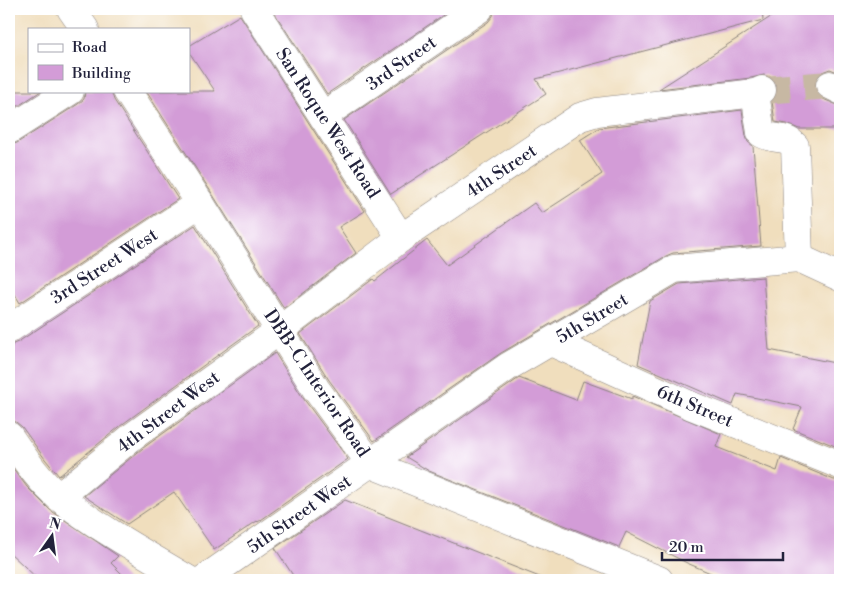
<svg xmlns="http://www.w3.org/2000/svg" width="849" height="589" font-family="'Libre Bodoni',serif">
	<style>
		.building { fill: #d39cd7 }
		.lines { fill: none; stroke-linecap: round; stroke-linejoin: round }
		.street-tunnel { stroke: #c7b8a3; stroke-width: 28; stroke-dasharray: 28 14; stroke-linecap: butt }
		.street-casing { stroke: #89807c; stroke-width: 29 }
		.street { stroke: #fff; stroke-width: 28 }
		.labels { text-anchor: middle; stroke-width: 4; stroke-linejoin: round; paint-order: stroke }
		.street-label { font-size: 18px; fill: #22223b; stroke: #fff }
	</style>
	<rect width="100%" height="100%" fill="#fff"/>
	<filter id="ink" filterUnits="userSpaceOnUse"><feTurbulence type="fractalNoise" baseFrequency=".02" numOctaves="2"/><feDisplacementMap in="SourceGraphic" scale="10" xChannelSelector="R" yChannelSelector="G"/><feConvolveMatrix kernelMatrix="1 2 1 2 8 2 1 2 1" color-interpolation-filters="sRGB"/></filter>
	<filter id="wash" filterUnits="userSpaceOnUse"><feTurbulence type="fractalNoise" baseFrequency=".0096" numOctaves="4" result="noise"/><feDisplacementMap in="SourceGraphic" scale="20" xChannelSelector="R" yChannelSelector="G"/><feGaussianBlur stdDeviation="1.12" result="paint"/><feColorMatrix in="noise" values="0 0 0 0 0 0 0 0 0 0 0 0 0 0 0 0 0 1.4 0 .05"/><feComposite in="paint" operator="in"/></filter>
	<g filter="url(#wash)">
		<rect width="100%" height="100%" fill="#f0debd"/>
		<g id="blocks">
			<g class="building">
				<polygon points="272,9 452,9 327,94"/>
				<polygon points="494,9 762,9 763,20 536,79 546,94 391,194 344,120 488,22 493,16"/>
				<polygon points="783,9 840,9 840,73 830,69 822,72 816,78 814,85 817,93 823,99 840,106 840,129 799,129 787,124 775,122 772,101 777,92 776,84 772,78 764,75 751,78 659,89"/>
				<polygon points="240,15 365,211 339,227 356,253 284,308 213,195 146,91 215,91 189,52 189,46"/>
				<polygon points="9,91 41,91 9,112"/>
				<polygon points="85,91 111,91 114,100 178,199 20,303 9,284 9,145 17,143 78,104 84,99"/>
				<polygon points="742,110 746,136 748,142 753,146 761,246 673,253 666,256 501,353 374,441 329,380 300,334 373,279 375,281 427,240 447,265 534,203 542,213 602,174 580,140 599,128"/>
				<polygon points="195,225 258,326 124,423 59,476 45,459 22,427 16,422 9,421 9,353 13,344 18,342"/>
				<polygon points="763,277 769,350 840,364 840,448 793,429 802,407 737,394 733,405 638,364 650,301 679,284"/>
				<polygon points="275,353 303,398 348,459 258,522 257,521 214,550 174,492 127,524 84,496 143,448"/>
				<polygon points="519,378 576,400 583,381 632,399 632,396 721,434 716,447 777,471 781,458 834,480 840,480 840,580 727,580 687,563 626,532 619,547 429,471 406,457"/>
				<polygon points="9,463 27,487 50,510 118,556 111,563 128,580 39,580 9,552"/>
				<polygon points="345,500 542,578 542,580 296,580 275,548"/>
			</g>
		</g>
	</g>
	<g filter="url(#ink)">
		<use href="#blocks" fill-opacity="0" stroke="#89807c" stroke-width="1"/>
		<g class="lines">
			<polyline class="street-tunnel" points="762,90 830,85"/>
			<defs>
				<g id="street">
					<polyline points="71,9 85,29"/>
					<polyline points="254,9 401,238"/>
					<polyline points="830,85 840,90"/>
					<polyline points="127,91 200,203 316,389 371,464 659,580"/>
					<path d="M755 93 761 133C773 141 784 134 795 146L799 258"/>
					<polyline points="323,116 479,9"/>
					<polyline points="9,130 70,91"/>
					<polyline points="9,329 200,203"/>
					<polyline points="551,342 692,406 840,465"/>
					<path d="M9 436C24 458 39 481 60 498 100 529 146 554 189 580"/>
					<polyline points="59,497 133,436 280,330 401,238 580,117 597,112 755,93 762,90"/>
					<polyline points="203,580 509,366 674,269 799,258 840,277"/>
				</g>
			</defs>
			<use href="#street" class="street-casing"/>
			<use href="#street" class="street"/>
		</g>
	</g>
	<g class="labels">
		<g class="street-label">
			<text transform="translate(401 63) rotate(-35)" y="6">3rd Street</text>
			<text transform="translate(328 123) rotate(57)" y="6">San Roque West Road</text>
			<text transform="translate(501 171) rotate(-34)" y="6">4th Street</text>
			<text transform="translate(104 266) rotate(-33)" y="6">3rd Street West</text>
			<text transform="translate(592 318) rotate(-31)" y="6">5th Street</text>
			<text transform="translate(317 383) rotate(56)" y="6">DBB-C Interior Road</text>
			<text transform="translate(695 406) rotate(23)" y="6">6th Street</text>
			<text transform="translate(168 412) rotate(-37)" y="6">4th Street West</text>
			<text transform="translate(299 514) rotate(-35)" y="6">5th Street West</text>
		</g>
	</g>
	<rect width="849" height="589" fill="none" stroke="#fff" stroke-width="30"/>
	<rect x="28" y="28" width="162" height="65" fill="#ffffff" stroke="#a7a7b1"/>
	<rect x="38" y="44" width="25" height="8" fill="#ffffff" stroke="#a7a7b1"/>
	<text x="72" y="52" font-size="15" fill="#22223b">Road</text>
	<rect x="38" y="65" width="25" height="15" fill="#d39cd7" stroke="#a7a7b1"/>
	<text x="72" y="78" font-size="15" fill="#22223b">Building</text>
	<g transform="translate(52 536) rotate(14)" stroke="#ffffff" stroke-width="4" paint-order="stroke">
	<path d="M0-4L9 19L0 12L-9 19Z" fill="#22223b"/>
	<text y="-8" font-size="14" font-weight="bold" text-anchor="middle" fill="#22223b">N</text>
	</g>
	<path d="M662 552v8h121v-8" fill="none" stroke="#22223b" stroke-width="2.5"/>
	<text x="669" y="552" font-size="15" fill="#22223b" stroke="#ffffff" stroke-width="4" paint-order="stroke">20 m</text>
</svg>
